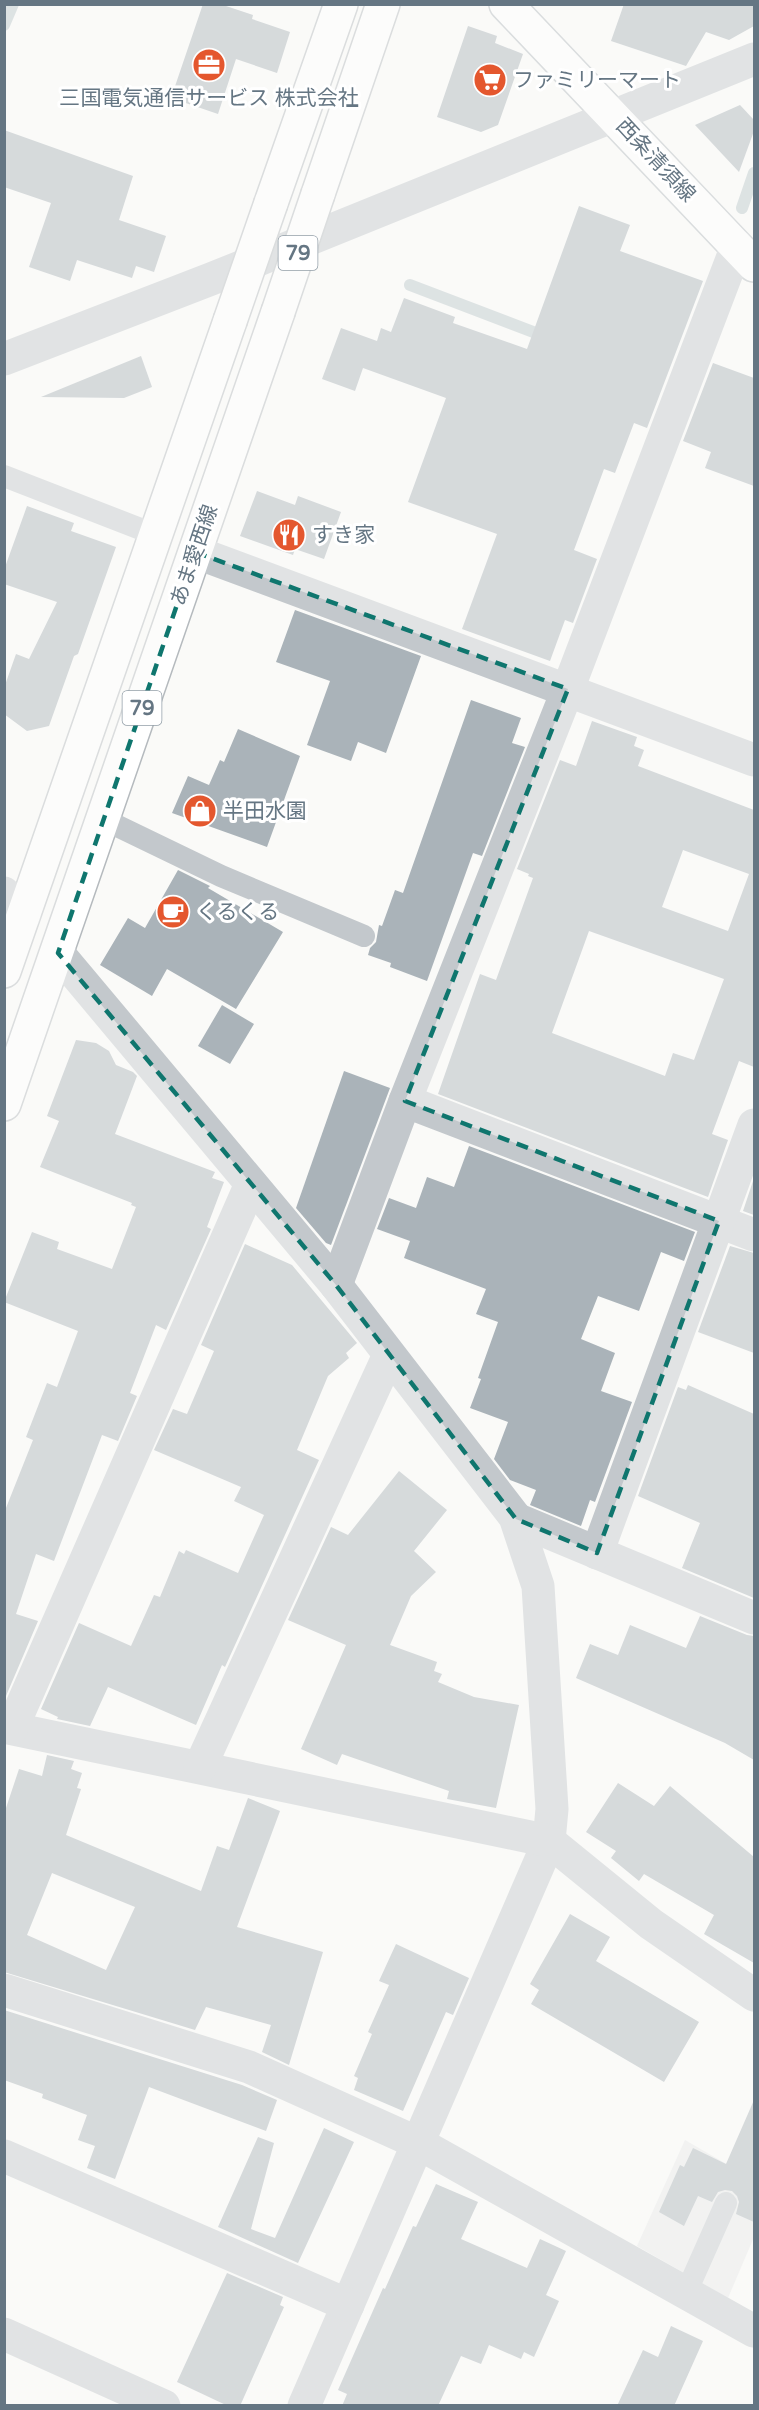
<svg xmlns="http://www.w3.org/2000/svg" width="759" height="2410" font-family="'Varela Round','Noto Sans JP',sans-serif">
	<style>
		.built { fill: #e8e9e9 }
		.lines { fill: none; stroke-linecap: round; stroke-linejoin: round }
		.stream { stroke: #bbc7cb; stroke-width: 12 }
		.building { fill: #aab3b9; fill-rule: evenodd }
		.secondary-casing { stroke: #b3babf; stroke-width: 36 }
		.primary-casing { stroke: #b5babe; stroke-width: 36 }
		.lane { stroke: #c3c8cc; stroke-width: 22 }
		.street { stroke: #c3c8cc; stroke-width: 33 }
		.secondary { stroke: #fff; stroke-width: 33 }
		.primary { stroke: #fff; stroke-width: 33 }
		.primary-bridge-casing { stroke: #b5babe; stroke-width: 36; stroke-linecap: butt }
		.primary-bridge { stroke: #fff; stroke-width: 33 }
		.marked { fill: none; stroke: #0f766e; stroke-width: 4.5; stroke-dasharray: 12 8; stroke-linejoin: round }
		.labels { text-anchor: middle; stroke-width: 6; stroke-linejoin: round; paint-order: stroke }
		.shield { fill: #fff; stroke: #939fa8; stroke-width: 1.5 }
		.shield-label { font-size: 20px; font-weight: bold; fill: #657683 }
		.poi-label { font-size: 21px; fill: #657683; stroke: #fff; text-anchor: start }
		.street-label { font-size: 21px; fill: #657683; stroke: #fff }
	</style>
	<rect width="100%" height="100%" fill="#fafaf8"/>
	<polygon class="built" points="685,2140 754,2180 754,2237 728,2298 637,2246"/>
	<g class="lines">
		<g class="stream">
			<polyline points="4,25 13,4"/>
			<polyline points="742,208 754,173"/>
			<polyline points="410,285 549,338"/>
		</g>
	</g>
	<g class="building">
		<polygon points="203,4 220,4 253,15 252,19 290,32 277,73 236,59 218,114 171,98"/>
		<polygon points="624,4 754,4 754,26 729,40 706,32 686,66 611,41"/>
		<polygon points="468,26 497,36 495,43 523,54 498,125 481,132 437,117"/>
		<polygon points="740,105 754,120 754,131 739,172 695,125"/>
		<polygon points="4,130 133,176 119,220 166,236 154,272 136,266 132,278 77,260 70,281 29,267 51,203 4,187"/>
		<polygon points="579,206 630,225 620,251 703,281 647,428 634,423 615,473 604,469 574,550 597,559 573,623 565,620 550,661 462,629 497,534 408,502 446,398 363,368 355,391 322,379 341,328 377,341 381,328 391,332 404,298 455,317 453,323 527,349"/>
		<polygon points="141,356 152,387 124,398 41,397"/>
		<polygon points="713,363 754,378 754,486 705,468 711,452 683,441"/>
		<polygon points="257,491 295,505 298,496 341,512 324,559 295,549 293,555 240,536"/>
		<polygon points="27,506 74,523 71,531 116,547 78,654 74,656 49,726 27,731 4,714 4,688 16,654 29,659 57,602 4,584 4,570"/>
		<polygon points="295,610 421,656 386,753 358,742 351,761 307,745 330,681 276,662"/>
		<polygon points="471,700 521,718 512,743 525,747 482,856 473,853 427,981 390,967 391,963 368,955 370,948 376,942 379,925 382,926 395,890 403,893"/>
		<path d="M592 721 637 737 634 746 644 750 638 766 754 810V1067L739 1061 712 1134 728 1140 708 1197 438 1094 480 974 496 980 533 878 528 876 529 874 517 869 560 760 576 766ZM683 850 749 874 728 931 662 907ZM589 931 724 979 694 1060 673 1053 665 1076 552 1033Z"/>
		<polygon points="238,729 300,756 267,847 172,813 188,776 209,785 220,760 224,762"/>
		<polygon points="178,870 210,886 208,888 283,932 236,1009 167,969 152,996 100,965 128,918 145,928"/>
		<polygon points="222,1005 254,1024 230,1064 198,1046"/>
		<polygon points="76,1040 96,1043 109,1051 116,1065 133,1072 137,1076 115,1134 215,1172 212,1178 224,1182 207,1227 211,1229 166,1330 156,1325 130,1393 137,1396 118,1441 102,1435 54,1561 36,1554 16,1614 38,1621 6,1696 4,1513 33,1440 26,1437 47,1383 57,1387 78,1331 4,1302 32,1232 59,1242 57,1249 112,1269 136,1207 131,1205 132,1203 40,1167 59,1121 47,1116"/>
		<polygon points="344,1071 390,1088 331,1245 326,1243 296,1208"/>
		<polygon points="469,1146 695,1232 684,1261 661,1252 639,1311 598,1296 581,1339 615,1353 601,1391 632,1402 595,1502 590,1500 581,1526 530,1505 536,1490 510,1480 494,1459 508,1422 470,1408 481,1379 478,1378 498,1322 476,1314 486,1289 404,1258 410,1241 377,1229 389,1198 416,1208 427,1177 454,1187"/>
		<polygon points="754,1178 754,1215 743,1211"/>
		<polygon points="245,1244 292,1265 357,1343 346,1353 349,1358 328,1376 297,1450 319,1460 225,1667 222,1665 196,1725 108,1687 90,1726 57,1719 58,1717 41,1709 79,1623 131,1646 154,1595 160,1597 179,1551 184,1554 186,1550 238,1573 264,1515 234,1501 241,1487 154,1450 173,1409 187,1414 214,1351 201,1345"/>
		<polygon points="730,1246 754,1253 754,1353 698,1332"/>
		<polygon points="688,1385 754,1414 754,1598 682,1568 700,1523 638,1496 678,1387 686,1390"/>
		<polygon points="399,1471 447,1510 414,1551 436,1572 411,1596 390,1645 437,1662 434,1671 442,1674 438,1682 474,1697 519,1705 496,1808 447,1799 449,1791 342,1754 337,1765 301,1749 346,1645 288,1620 331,1527 348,1535"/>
		<polygon points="700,1616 747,1635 754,1636 754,1760 725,1743 576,1678 590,1644 618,1655 630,1625 686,1648"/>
		<path d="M47 1755 74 1761 71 1769 82 1773 77 1788 81 1789 66 1835 201 1891 217 1846 229 1850 248 1798 280 1811 237 1927 323 1952 289 2065 262 2052 271 2025 206 2007 195 2030 4 1972V1814L19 1769 42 1776ZM52 1873 135 1907 106 1970 27 1935Z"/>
		<polygon points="618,1783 654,1806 670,1786 754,1857 754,1963 704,1934 714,1915 644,1874 639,1881 611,1858 616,1851 586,1832"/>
		<polygon points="570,1914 610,1937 596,1961 699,2022 664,2082 531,2004 539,1990 530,1984"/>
		<polygon points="396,1944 469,1978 453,2015 446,2012 403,2111 354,2090 358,2078 354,2076 372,2034 368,2032 389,1985 379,1981"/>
		<polygon points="4,2010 242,2085 277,2100 266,2131 149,2087 115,2179 87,2168 95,2146 78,2140 87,2115 42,2098 43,2094 4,2080"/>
		<polygon points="754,2100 754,2222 736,2214 739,2202 737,2196 732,2191 725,2190 718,2192 712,2202 698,2196 684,2226 659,2212 680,2165 684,2167 693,2148 726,2164"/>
		<polygon points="324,2128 354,2142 298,2263 218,2227 258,2137 274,2143 251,2229 275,2238"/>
		<polygon points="436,2184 478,2202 461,2239 527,2268 540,2239 566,2251 546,2295 559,2301 534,2357 524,2352 521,2359 489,2345 481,2364 461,2356 438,2406 342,2406 347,2394 338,2390 383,2288 385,2289 413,2226 416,2227"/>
		<polygon points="227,2273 283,2297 280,2305 284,2307 240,2406 228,2406 177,2382"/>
		<polygon points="671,2326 703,2341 674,2406 617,2406 643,2350 658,2357"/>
	</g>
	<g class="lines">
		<defs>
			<polyline id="secondary" points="506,4 754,265"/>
			<g id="primary">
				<polyline points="318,194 383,4"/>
				<polyline points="271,203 341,4"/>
				<polyline points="4,971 230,321"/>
				<polyline points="4,1104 278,312"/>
			</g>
		</defs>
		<use href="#secondary" class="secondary-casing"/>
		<use href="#primary" class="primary-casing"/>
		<g class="lane">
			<polyline points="4,476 156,535"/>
			<polyline points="103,819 221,876 364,936"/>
			<polyline points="686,2293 726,2203"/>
		</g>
		<g class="street">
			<polyline points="4,359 211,279 754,59"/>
			<polyline points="195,552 754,760"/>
			<polyline points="4,893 24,916"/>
			<polyline points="58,953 336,1285 515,1517 538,1586 552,1809 549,1841 304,2406"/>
			<polyline points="405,1101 754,1235"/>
			<polyline points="336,1285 405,1101 568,689 737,246"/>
			<polyline points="516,1519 754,1618"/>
			<polyline points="597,1553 754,1125"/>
			<polyline points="4,1727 549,1841 651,1924 754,1995"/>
			<polyline points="12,1728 251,1184"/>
			<polyline points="200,1767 389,1355"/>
			<polyline points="4,1990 249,2067 418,2143 754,2331"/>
			<polyline points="4,2156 348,2305"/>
			<polyline points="4,2334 164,2406"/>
		</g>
		<use href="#secondary" class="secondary"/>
		<use href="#primary" class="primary"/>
		<defs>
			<g id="primary-bridge">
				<polyline points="278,312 318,194"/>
				<polyline points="230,321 271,203"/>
			</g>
		</defs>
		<use href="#primary-bridge" class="primary-bridge-casing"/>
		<use href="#primary-bridge" class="primary-bridge"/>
	</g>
	<path d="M0 0H759V2410H0ZM195 552 568 689 405 1101 719 1221 597 1553 516 1519 336 1285 58 953Z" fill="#fafaf8" fill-opacity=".55" fill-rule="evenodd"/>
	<path class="marked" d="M195 552 568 689 405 1101 719 1221 597 1553 516 1519 336 1285 58 953Z"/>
	<defs>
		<symbol id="office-disc" viewBox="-11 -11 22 22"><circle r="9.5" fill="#e4572e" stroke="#fff"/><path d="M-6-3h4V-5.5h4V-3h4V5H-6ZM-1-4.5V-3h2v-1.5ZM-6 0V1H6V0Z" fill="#fff"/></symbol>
		<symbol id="supermarket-disc" viewBox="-11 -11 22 22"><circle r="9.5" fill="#e4572e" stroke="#fff"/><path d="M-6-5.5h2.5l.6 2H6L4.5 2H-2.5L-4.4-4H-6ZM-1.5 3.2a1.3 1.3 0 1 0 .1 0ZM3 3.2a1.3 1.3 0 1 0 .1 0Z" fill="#fff"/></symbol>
		<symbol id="restaurant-disc" viewBox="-11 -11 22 22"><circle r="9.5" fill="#e4572e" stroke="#fff"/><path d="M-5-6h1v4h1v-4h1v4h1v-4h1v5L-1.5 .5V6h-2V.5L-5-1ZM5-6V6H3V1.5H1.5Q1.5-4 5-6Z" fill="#fff"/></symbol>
		<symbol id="shop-disc" viewBox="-11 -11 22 22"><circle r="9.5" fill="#e4572e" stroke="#fff"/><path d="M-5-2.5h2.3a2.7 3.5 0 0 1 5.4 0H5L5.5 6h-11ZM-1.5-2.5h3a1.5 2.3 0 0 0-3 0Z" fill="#fff"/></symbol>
		<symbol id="cafe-disc" viewBox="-11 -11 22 22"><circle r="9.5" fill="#e4572e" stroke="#fff"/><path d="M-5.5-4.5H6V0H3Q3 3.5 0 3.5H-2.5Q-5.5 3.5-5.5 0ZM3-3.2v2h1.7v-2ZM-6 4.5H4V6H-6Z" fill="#fff"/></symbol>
	</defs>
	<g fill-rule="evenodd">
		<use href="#office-disc" x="190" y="46" width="38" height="38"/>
		<use href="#supermarket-disc" x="471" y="61" width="38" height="38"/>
		<use href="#restaurant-disc" x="270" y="516" width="38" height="38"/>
		<use href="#shop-disc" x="181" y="792" width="38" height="38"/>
		<use href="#cafe-disc" x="154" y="893" width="38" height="38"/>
	</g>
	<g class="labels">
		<g class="shield">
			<rect x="278.5" y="236" width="39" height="34" rx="4.5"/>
			<rect x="122.5" y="691" width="39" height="34" rx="4.5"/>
		</g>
		<g class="shield-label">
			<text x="298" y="260">79</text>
			<text x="142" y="715">79</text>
		</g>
		<g class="poi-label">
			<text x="513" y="87">ファミリーマート</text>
			<text x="209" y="105" text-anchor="middle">三国電気通信サービス 株式会社</text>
			<text x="312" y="542">すき家</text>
			<text x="223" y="818">半田水園</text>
			<text x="196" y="919">くるくる</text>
		</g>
		<g class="street-label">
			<text transform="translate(656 160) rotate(47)" y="7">西条清須線</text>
			<text transform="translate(194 555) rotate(-71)" y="7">あま愛西線</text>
		</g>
	</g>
	<rect width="759" height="2410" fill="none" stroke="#657683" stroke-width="12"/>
</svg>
